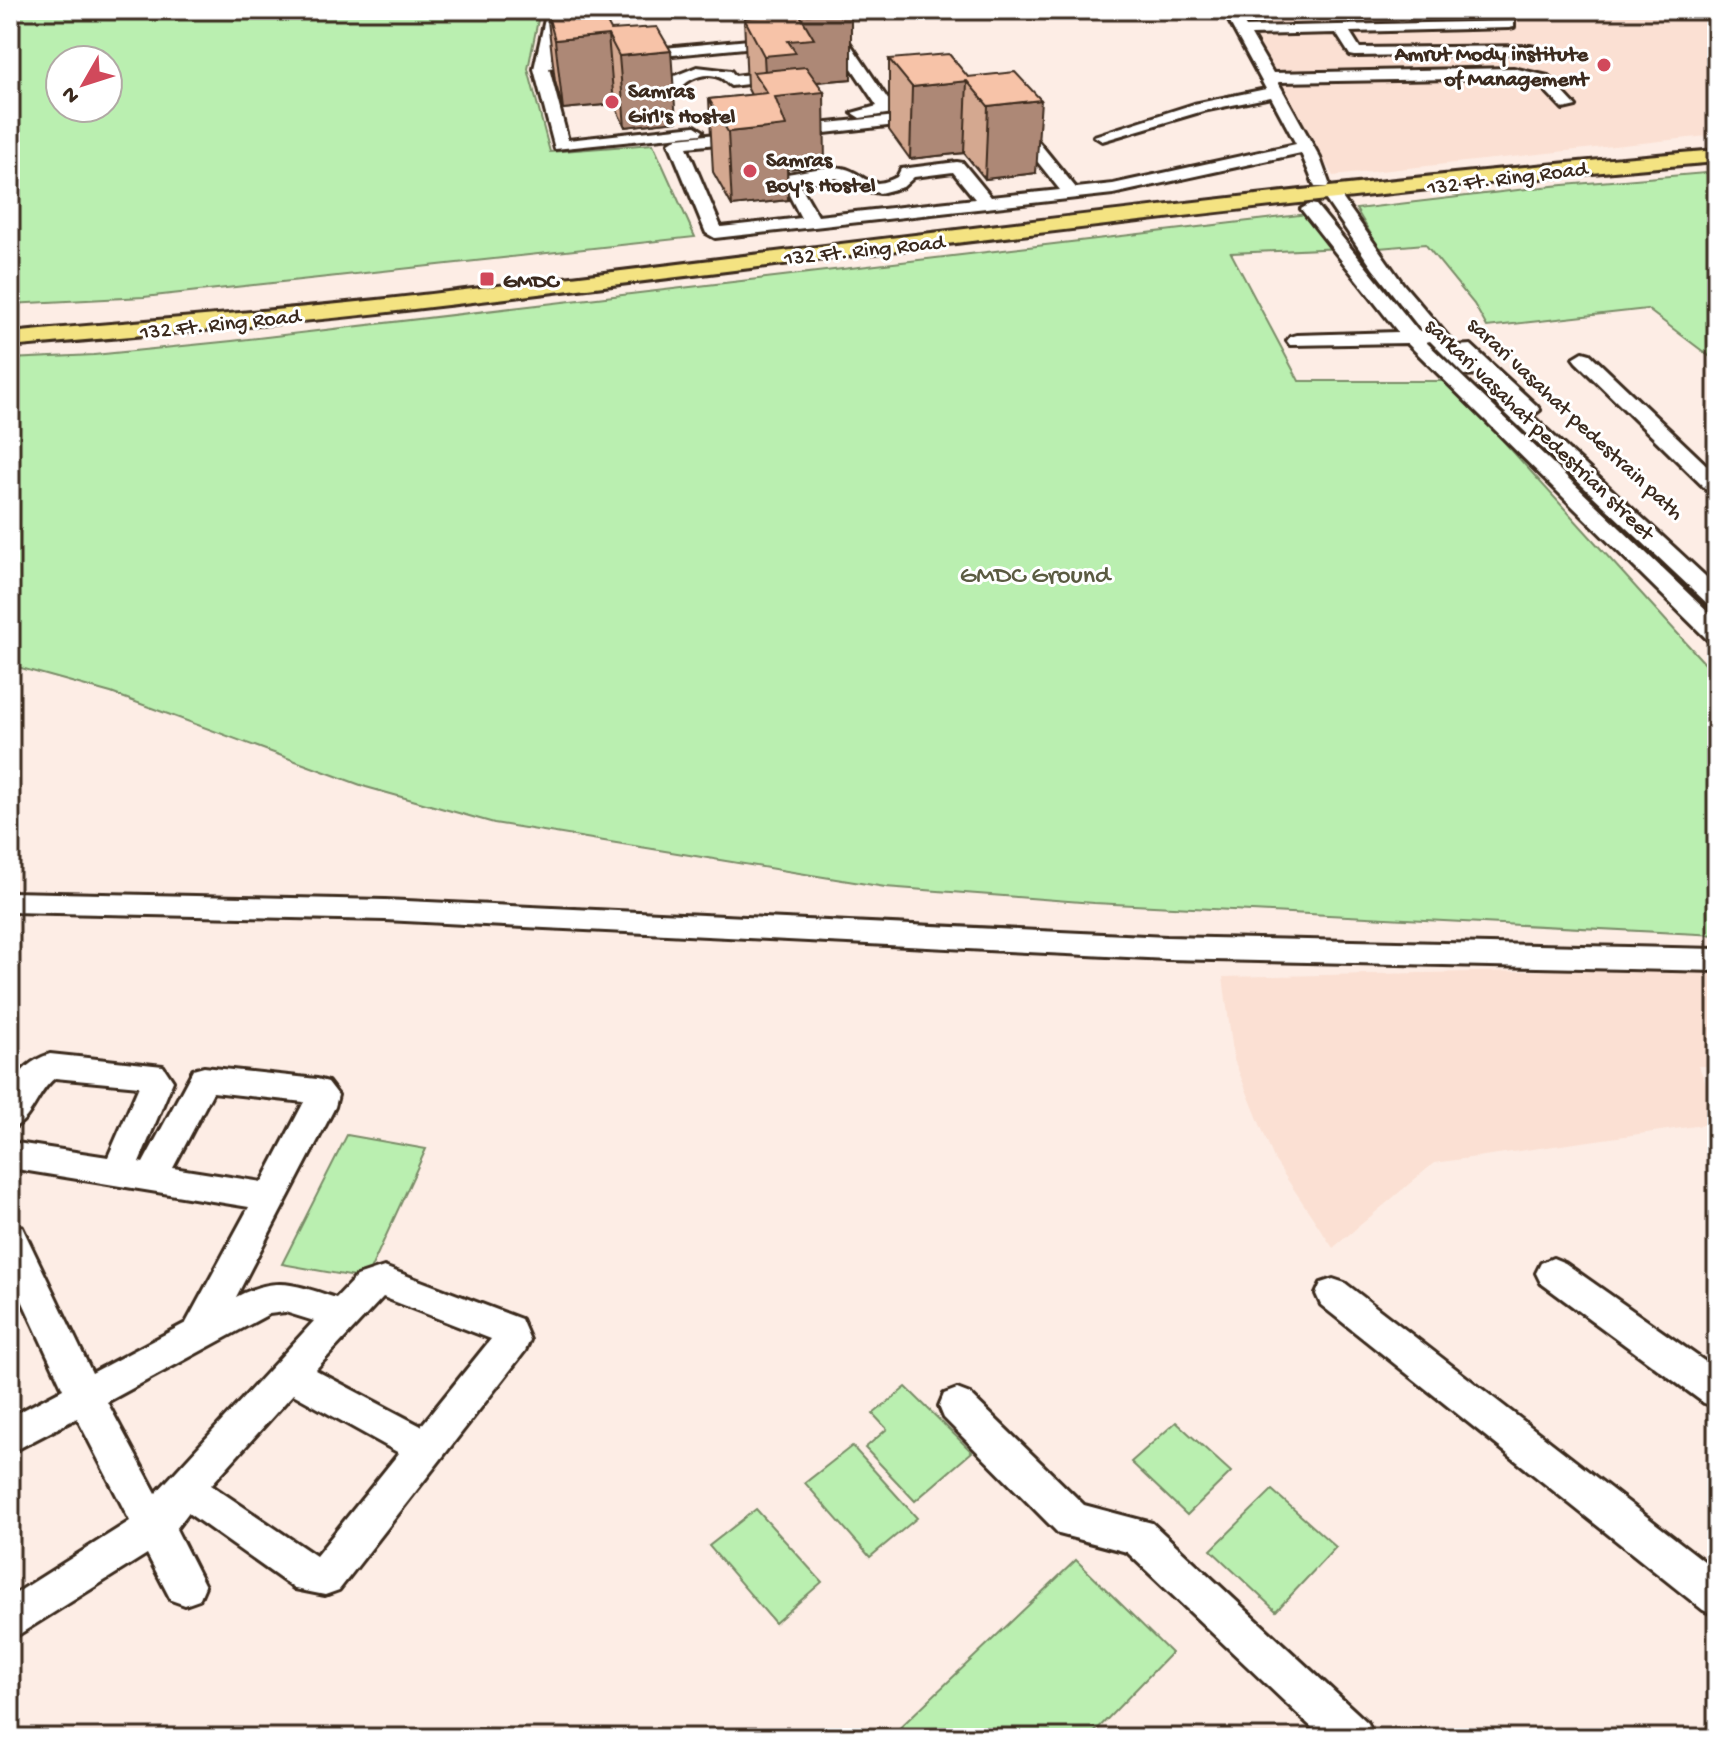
<svg xmlns="http://www.w3.org/2000/svg" width="1727" height="1748" font-family="'Gochi Hand',sans-serif">
	<style>
		.built { fill: #fbe0d3 }
		.green { fill: #baefb0; stroke: #7a8c67; stroke-width: 2; fill-rule: evenodd }
		.lines { fill: none; stroke-linecap: round; stroke-linejoin: round }
		.minor-casing { stroke: #3b2a1e; stroke-width: 6 }
		.major-casing { stroke: #3b2a1e; stroke-width: 6 }
		.minor { fill: #fff; fill-rule: evenodd }
		.major { fill: #f4e382; fill-rule: evenodd }
		.wall { fill: #d4a890; stroke: #3b2a1e; stroke-width: 2 }
		.shaded-wall { fill: #ad8876; stroke: #3b2a1e; stroke-width: 2 }
		.building { fill: #f7c3a8; stroke: #3b2a1e; stroke-width: 2 }
		.poi-dot { fill: #d1495b; stroke: #fff; stroke-width: 3 }
		.labels { text-anchor: middle; stroke-width: 6; stroke-linejoin: round; paint-order: stroke }
		.far-poi-label { font-size: 22px; font-weight: bold; fill: #3b2a1e; stroke: #fff; text-anchor: start }
		.far-street-label { font-size: 22px; fill: #3b2a1e; stroke: #fff }
		.park-label { font-size: 26px; fill: #5b5b42; stroke: #fff }
	</style>
	<rect width="100%" height="100%" fill="#fdede5"/>
	<filter id="ink" filterUnits="userSpaceOnUse"><feTurbulence type="fractalNoise" baseFrequency=".0125" numOctaves="2"/><feDisplacementMap in="SourceGraphic" scale="16" xChannelSelector="R" yChannelSelector="G"/><feConvolveMatrix kernelMatrix="1 2 1 2 8 2 1 2 1" color-interpolation-filters="sRGB"/></filter>
	<g filter="url(#ink)">
		<g class="built">
			<polygon points="1236,10 1717,10 1717,135 1333,176"/>
			<polygon points="1717,967 1717,1066 1699,1066 1717,1113 1717,1123 1434,1163 1333,1248 1275,1161 1234,1060 1223,977"/>
		</g>
		<g class="green">
			<path d="M10 10H540L528 69 550 152 653 144 695 237 144 297 10 304ZM108 60V108H60V60Z"/>
			<polygon points="1717,172 1717,362 1647,309 1487,327 1474,304 1425,244 1379,248 1356,209 1552,186"/>
			<polygon points="1308,214 1341,248 1231,253 1299,381 1449,381 1717,677 1717,935 1094,903 885,887 494,823 366,787 111,693 10,665 10,359 94,355 232,341"/>
			<polygon points="347,1135 426,1149 366,1279 282,1264"/>
			<polygon points="906,1387 972,1452 915,1501 865,1448 887,1429 873,1414"/>
			<polygon points="1176,1422 1231,1472 1187,1515 1131,1462"/>
			<polygon points="852,1446 917,1518 870,1557 805,1483"/>
			<polygon points="1272,1490 1336,1547 1276,1611 1211,1550"/>
			<polygon points="756,1509 822,1582 775,1623 709,1546"/>
			<polygon points="1076,1560 1171,1653 1089,1738 889,1738"/>
		</g>
		<g class="lines">
			<defs>
				<g id="minor">
					<polygon points="547,10 561,10 551,59 590,55 597,59 590,63 549,68 568,140 695,126 703,131 701,134 555,149 534,69"/>
					<path d="M1223 10H1237L1246 27 1514 21V27L1509 28 1350 32 1360 48 1530 46 1535 47V53L1355 56 1350 55 1336 33 1251 35 1273 73 1513 68 1548 76 1576 106 1563 109 1538 83 1513 78 1278 82 1320 158 1329 183 1327 187H1315L1301 153 1113 194 715 238 706 233 669 143 677 138 747 131 755 136 747 141 687 147 721 227 801 218 781 179 783 175C799 172 826 166 842 168 865 172 866 193 897 177L901 169 957 162 963 163 991 197 1060 190 1018 137 1004 136V130L1028 129 1076 188 1113 184 1296 144 1271 97 1203 111 1102 141 1094 136 1194 104 1266 89ZM953 172 975 199 818 216 799 183 837 178 857 189 880 193 903 187 914 177Z"/>
					<polygon points="838,32 843,33 895,110 893,113 860,118 852,113 877,106 834,41 823,41 816,37"/>
					<polygon points="782,37 789,41 787,44 632,59 625,55 632,51"/>
					<path d="M697 67 731 71 735 76 782 70 790 75 782 80 731 86C727 84 725 80 721 78 706 70 686 79 679 91L674 93 638 97 630 92 638 87 668 84 672 77Z"/>
					<polygon points="926,113 934,118 932,121 789,137 781,132 789,127"/>
					<polygon points="1332,191 1338,192 1403,284 1456,346 1471,345 1537,406 1540,410 1532,416 1717,587 1717,607 1709,605 1500,408 1497,404 1506,398 1479,374 1464,375 1430,341 1426,342 1717,621 1717,642 1708,640 1407,343 1290,345 1287,341 1290,337 1297,335 1398,332 1301,209 1310,204 1316,205 1418,331 1422,331 1373,269 1323,196"/>
					<polygon points="1583,352 1590,354 1717,475 1717,494 1709,492 1576,362 1573,358"/>
					<polygon points="10,892 385,900 1167,937 1717,949 1717,971 1167,959 385,920 10,912"/>
					<path d="M50 1054 163 1066 173 1081 139 1162 143 1163 193 1070 204 1067 317 1079 328 1082 338 1095 335 1107 236 1297C277 1275 295 1285 336 1298L357 1276 384 1267 521 1319 530 1340 525 1351 339 1590 325 1595 295 1589 188 1513 176 1529 205 1586 199 1600 185 1605 171 1600 147 1554 10 1640V1597L130 1521 77 1418 10 1453V1417L63 1389 10 1274V1223L22 1227 92 1373 186 1323 249 1207 10 1168V1142L108 1157 139 1086 55 1078C36 1092 33 1121 10 1129 10 1093 11 1067 50 1054ZM213 1092 304 1102 262 1182 173 1168ZM383 1297 491 1339 421 1426 315 1370ZM285 1312 314 1321 156 1493 107 1402 269 1314ZM293 1394 399 1453 316 1556 211 1485Z"/>
					<polygon points="1553,1258 1565,1263 1717,1370 1717,1407 1704,1403 1541,1283 1536,1273 1541,1263"/>
					<polygon points="1333,1279 1345,1283 1717,1571 1717,1616 1703,1610 1321,1305 1316,1294 1321,1283"/>
					<polygon points="957,1389 970,1394 1084,1505 1152,1523 1368,1723 1374,1738 1323,1738 1127,1552 1059,1534 944,1418 939,1406 944,1394"/>
				</g>
				<path id="major" d="M1717 150V162C1284 198 853 257 422 308 285 325 147 334 10 347V333C147 320 285 311 422 295 854 244 1284 185 1717 150Z"/>
			</defs>
			<use href="#minor" class="minor-casing"/>
			<use href="#major" class="major-casing"/>
			<use href="#minor" class="minor"/>
			<use href="#major" class="major"/>
		</g>
		<g class="wall">
			<polygon points="786,10 850,10 851,79 817,82 825,165 787,169 788,200 732,206 713,172 709,99 751,95 747,87 744,18 786,13"/>
			<polygon points="547,12 611,30 676,121 625,127 614,104 563,109 555,81"/>
			<polygon points="889,59 968,77 1036,173 985,179 964,153 910,159 889,130"/>
		</g>
		<g class="shaded-wall">
			<polygon points="851,11 851,79 815,82 824,92 825,165 787,169 788,200 732,206 728,132 776,127 766,92 764,56 800,15"/>
			<polygon points="608,35 614,104 563,109 555,40"/>
			<polygon points="671,51 676,121 625,127 619,56"/>
			<polygon points="967,81 964,153 910,159 912,87"/>
			<polygon points="1041,100 1036,173 985,179 988,106"/>
		</g>
		<g class="building">
			<polygon points="571,10 600,10 611,30 657,27 671,51 619,56 608,35 555,40 547,12"/>
			<polygon points="796,10 850,10 851,11 800,15 814,39 788,41 796,53 764,56 744,18 797,12"/>
			<polygon points="949,54 968,77 1015,72 1041,100 988,106 967,81 912,87 889,59"/>
			<polygon points="806,67 824,92 775,97 786,126 728,132 709,99 767,93 753,72"/>
		</g>
	</g>
	<g class="poi-dot">
		<circle cx="1604" cy="65" r="8"/>
		<circle cx="612" cy="102" r="8"/>
		<circle cx="750" cy="171" r="8"/>
		<rect x="479" y="271" width="16" height="16" rx="4"/>
	</g>
	<g class="labels">
		<g class="far-poi-label">
			<text x="1588" y="60" text-anchor="end">Amrut Mody institute<tspan x="1588" dy="25">of Management</tspan></text>
			<text x="628" y="97">Samras<tspan x="628" dy="25">Girl's Hostel</tspan></text>
			<text x="766" y="166">Samras<tspan x="766" dy="25">Boy's Hostel</tspan></text>
			<text x="503" y="287">GMDC</text>
		</g>
		<g class="far-street-label">
			<text transform="translate(1507 176) rotate(-7)" y="8">132 Ft. Ring Road</text>
			<text transform="translate(864 248) rotate(-6)" y="8">132 Ft. Ring Road</text>
			<text transform="translate(220 322) rotate(-6)" y="8">132 Ft. Ring Road</text>
			<text transform="translate(1577 417) rotate(43)" y="8">sarari vasahat pedestrain path</text>
			<text transform="translate(1541 428) rotate(44)" y="8">sarkari vasahat pedestrian street</text>
		</g>
		<g class="park-label">
			<text x="1035" y="582">GMDC Ground</text>
		</g>
	</g>
	<rect width="1727" height="1748" fill="none" stroke="#fff" stroke-width="40"/>
	<rect x="20" y="20" width="1687" height="1708" fill="none" stroke="#3b2a1e" stroke-width="3" filter="url(#ink)"/>
	<g transform="translate(84 84) rotate(231)"><circle r="38" fill="#ffffff" stroke="#b1aaa5" stroke-width="2"/>
	<path d="M0-6L14 30L0 20L-14 30Z" fill="#d1495b"/>
	<text y="-12" font-size="22" font-weight="bold" text-anchor="middle" fill="#3b2a1e">N</text>
	</g>
</svg>
